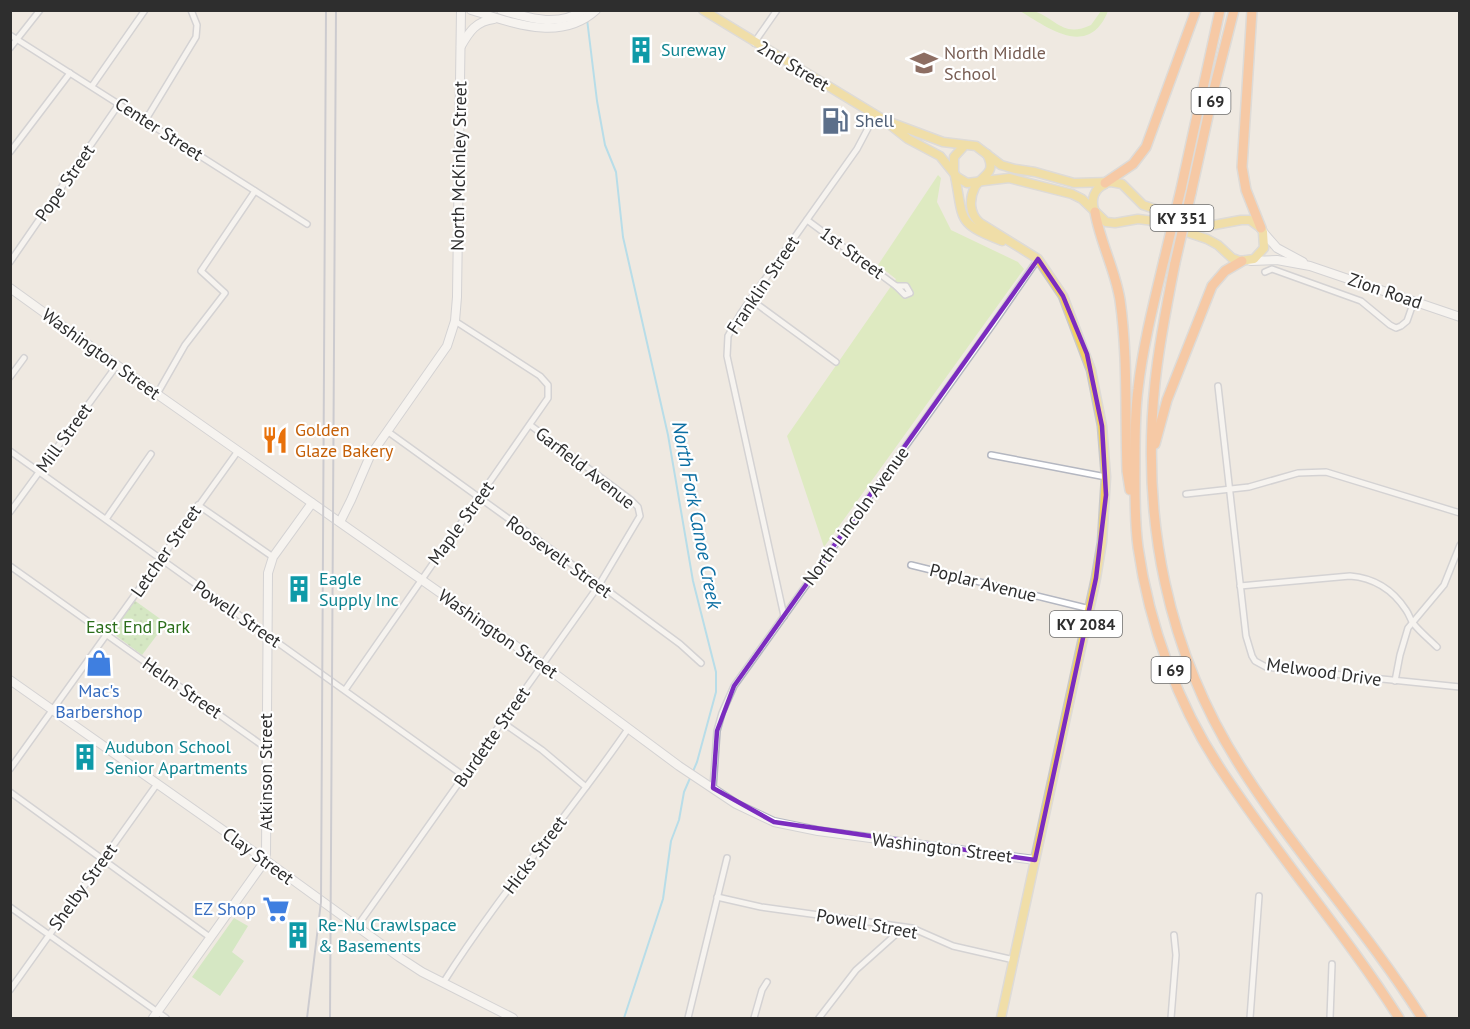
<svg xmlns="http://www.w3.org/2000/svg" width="1470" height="1029" font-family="'PT Sans',sans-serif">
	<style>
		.grass { fill: #b6e59e }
		.park { fill: url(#park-dots) }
		.pitch { fill: #c9ec9a }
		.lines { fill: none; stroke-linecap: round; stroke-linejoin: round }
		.stream { stroke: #75cff0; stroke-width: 2 }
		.street-casing { stroke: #b4b7c1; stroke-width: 8 }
		.secondary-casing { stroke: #b4b7c1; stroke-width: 10 }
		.primary-casing { stroke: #c9c9c9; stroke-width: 11 }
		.highway-casing { stroke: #c9c9c9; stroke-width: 12 }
		.street { stroke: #fff; stroke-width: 5 }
		.secondary { stroke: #fff; stroke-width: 8 }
		.primary { stroke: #f2d163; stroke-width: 8 }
		.highway { stroke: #ffa35c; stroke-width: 9 }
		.rail { stroke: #a3a6b8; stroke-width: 2 }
		.highway-bridge-casing { stroke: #c9c9c9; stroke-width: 12; stroke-linecap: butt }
		.highway-bridge { stroke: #ffa35c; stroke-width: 9 }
		.marked { fill: none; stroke: #7b2cbf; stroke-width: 4.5; stroke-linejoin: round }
		.labels { text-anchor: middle; stroke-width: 4.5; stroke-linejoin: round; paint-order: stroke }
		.shield { fill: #fff; stroke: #6d6d6d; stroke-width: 1.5 }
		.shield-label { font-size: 16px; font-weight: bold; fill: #2e2e2e }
		.culture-label { font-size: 18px; fill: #0d838f; stroke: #fff; text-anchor: start }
		.education-label { font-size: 18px; fill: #785e54; stroke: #fff; text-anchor: start }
		.street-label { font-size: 18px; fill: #2e2e2e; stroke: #fff }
		.service-label { font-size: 18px; fill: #4e5e75; stroke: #fff; text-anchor: start }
		.food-label { font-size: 18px; fill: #c56008; stroke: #fff; text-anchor: start }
		.park-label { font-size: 18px; fill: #2c6e1b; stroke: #fff }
		.shop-label { font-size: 18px; fill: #366cbe; stroke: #fff }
		.water-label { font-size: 20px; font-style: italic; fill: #0d6fa3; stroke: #fff }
	</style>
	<defs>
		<pattern id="park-dots" width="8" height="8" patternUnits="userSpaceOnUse" patternTransform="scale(1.5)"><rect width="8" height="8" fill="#b6e59e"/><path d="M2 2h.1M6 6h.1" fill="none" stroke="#9dc588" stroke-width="1.8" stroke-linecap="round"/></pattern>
	</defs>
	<rect width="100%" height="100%" fill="#efe9e1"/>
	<polygon class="grass" points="234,918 248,926 232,952 244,961 220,996 192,977"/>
	<polygon class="park" points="134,600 166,623 142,655 111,632"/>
	<g class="pitch">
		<path d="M1020 11C1024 11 1030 10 1034 11 1057 19 1063 38 1091 25L1101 11H1108C1089 59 1048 28 1020 11Z"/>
		<polygon points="938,175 941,178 937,202 951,230 1018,262 1024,269 824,547 787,436 896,279 878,265"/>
	</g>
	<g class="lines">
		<polyline class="stream" points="587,19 597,101 605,145 616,172 623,237 668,435 693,581 716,672 716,692 697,762 684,792 679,820 671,841 663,899 624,1018"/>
		<defs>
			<g id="street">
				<polyline points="10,35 307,224"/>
				<polyline points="754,43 777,10"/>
				<polyline points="10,48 40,10"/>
				<polyline points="92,86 145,10"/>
				<polyline points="145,121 196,37 197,25 191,10"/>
				<polyline points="10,152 70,73"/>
				<polyline points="807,220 896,286"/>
				<polyline points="10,262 119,104"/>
				<polyline points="1265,272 1272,269 1361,301 1390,325 1396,328 1401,326 1407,321 1414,301"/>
				<polygon points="896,286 906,286 910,293 905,295"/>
				<polyline points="750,299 836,362"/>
				<polyline points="10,377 24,358"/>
				<polyline points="1218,386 1246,636 1252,656 1255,661 1266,667 1460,687"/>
				<polyline points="157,394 185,345 225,293 201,271 255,191"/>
				<polyline points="387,431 588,576 680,644 701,663"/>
				<polyline points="10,451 464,776"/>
				<polyline points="991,455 1106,477"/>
				<polyline points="1186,494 1249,487 1298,473 1326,472 1460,513"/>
				<polyline points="198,505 273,557"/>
				<polyline points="10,512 117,365"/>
				<polyline points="106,519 151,454"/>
				<polyline points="911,565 1090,609"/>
				<polyline points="10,566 266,748"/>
				<path d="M1240 586 1350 576C1375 578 1393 590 1406 610 1409 614 1410 619 1413 623 1420 632 1429 639 1437 647"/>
				<polyline points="784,616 727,356 728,336 741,313 857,149 875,115"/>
				<polyline points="1395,681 1400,655 1408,628 1444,585 1460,545"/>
				<polyline points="345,690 548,398 548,385 540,376 455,321"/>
				<polyline points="502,722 542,750 586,787"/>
				<polyline points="10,769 238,451"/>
				<polyline points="713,788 717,731 722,713 734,686 993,324 1038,259"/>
				<polyline points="10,792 211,938"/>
				<polyline points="717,897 761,907 912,928 953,946 1014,960"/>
				<polyline points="10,907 166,1018"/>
				<polyline points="356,928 599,585 640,516 638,507 631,500 530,425"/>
				<path d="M443 983C499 894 569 815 628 729"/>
				<polyline points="10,990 157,784"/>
				<polyline points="688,1018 727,858"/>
				<polyline points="754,1018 762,990 767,982"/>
				<polyline points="819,1018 856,970 903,928"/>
				<polyline points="1171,1018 1176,955 1174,935"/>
				<polyline points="1250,1018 1259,896"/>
				<polyline points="1330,1018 1332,964"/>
			</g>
			<g id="secondary">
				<path d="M471 10C511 22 560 43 596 10"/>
				<path d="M501 10C529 18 557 28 584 10"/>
				<path d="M461 46C469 32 476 21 494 19"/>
				<polyline points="1263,232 1277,248 1303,262"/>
				<polyline points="1251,261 1277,260 1310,266 1460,317"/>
				<polyline points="10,288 157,394 543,665 679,766 736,804 774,822 818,831 1035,860"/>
				<polyline points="340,522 351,500 370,456 447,346 455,321 457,297 461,10"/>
				<polyline points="10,680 264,859 399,957 422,972 513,1018"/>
				<polyline points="153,1018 262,865 266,854 268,573 273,557 312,503"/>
			</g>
			<g id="primary">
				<polyline points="703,10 884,120 943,142 976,146 1001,165 1015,169 1035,172 1074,183 1111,182 1122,184 1143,205 1199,224 1214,225 1241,220 1250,220 1261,228 1263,232 1264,248 1254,259 1240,261 1232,258 1218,245 1207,239 1154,221 1138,219 1115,223 1106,222 1082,199 1072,194 1009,178 967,183 957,177 940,156 908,139 884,120"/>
				<path d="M987 154C997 174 983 174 975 187 969 199 969 214 980 223L1038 259 1063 296 1091 370 1102 426 1106 477 1102 542 1096 578 1001 1018"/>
				<polyline points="954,171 954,157 964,146"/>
				<path d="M955 176C964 221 956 223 1002 241"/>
				<path d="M1094 210C1091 199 1094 189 1105 184"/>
			</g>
			<g id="highway">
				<polyline points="1252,10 1242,167 1246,190 1261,228"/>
				<polyline points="1105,183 1133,164 1146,147 1196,10"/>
				<polyline points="1181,189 1220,10"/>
				<polyline points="1191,193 1214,89 1234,10"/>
				<path d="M1095 212C1100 242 1115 269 1120 300 1128 356 1125 415 1127 471L1130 490"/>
				<path d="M1164 260C1154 302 1143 345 1138 389 1135 411 1135 434 1135 457 1135 487 1134 517 1138 547 1149 625 1178 706 1222 771 1278 856 1345 933 1399 1018"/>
				<path d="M1175 263C1167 303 1159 343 1155 383 1141 519 1167 653 1242 769 1297 855 1367 931 1422 1018"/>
				<polyline points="1155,444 1167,400 1212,286 1225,271 1242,261"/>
			</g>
		</defs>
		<use href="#street" class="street-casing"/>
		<use href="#secondary" class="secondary-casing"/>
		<use href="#primary" class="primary-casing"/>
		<use href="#highway" class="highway-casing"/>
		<use href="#street" class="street"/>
		<use href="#secondary" class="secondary"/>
		<use href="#primary" class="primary"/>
		<use href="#highway" class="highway"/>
		<g class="rail">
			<polyline points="307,1018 321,902 326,10"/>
			<polyline points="330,1018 336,10"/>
		</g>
		<defs>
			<g id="highway-bridge">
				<polyline points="1164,260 1181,189"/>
				<polyline points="1175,263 1191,193"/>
			</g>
		</defs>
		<use href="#highway-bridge" class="highway-bridge-casing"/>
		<use href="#highway-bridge" class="highway-bridge"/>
	</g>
	<path d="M0 0H1470V1029H0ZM1038 259 1063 296 1087 354 1102 426 1106 495 1096 578 1035 860 774 822 713 788 717 731 734 686Z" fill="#efe9e1" fill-opacity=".55" fill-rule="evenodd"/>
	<path class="marked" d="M1038 259 1063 296 1087 354 1102 426 1106 495 1096 578 1035 860 774 822 713 788 717 731 734 686Z"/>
	<defs>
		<symbol id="building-bare" viewBox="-9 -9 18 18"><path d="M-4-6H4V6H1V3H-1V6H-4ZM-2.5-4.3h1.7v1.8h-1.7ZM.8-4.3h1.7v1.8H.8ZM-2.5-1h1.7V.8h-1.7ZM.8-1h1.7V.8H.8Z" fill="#0f9aa8" stroke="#fff" stroke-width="2.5" paint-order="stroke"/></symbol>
		<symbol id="school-bare" viewBox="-9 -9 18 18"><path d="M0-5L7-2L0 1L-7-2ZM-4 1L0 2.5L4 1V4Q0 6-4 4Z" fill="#8d6e63" stroke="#fff" stroke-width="2.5" paint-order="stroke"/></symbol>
		<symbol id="fuel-bare" viewBox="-9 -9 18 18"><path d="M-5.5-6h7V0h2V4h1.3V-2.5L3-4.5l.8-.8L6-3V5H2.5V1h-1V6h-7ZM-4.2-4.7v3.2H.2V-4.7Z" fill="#5c6f8a" stroke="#fff" stroke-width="2.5" paint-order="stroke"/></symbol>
		<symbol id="restaurant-bare" viewBox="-9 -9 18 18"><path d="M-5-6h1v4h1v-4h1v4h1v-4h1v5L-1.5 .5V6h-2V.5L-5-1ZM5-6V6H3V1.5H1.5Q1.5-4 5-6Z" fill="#e8710a" stroke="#fff" stroke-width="2.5" paint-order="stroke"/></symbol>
		<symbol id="shop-bare" viewBox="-9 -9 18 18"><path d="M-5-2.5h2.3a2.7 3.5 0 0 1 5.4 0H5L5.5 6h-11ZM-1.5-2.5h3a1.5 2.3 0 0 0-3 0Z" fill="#3f7fe0" stroke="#fff" stroke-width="2.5" paint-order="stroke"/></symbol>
		<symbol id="supermarket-bare" viewBox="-9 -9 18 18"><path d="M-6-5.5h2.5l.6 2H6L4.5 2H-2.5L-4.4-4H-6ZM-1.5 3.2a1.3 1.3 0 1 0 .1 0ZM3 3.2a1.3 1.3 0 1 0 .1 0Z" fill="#3f7fe0" stroke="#fff" stroke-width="2.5" paint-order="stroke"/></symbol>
	</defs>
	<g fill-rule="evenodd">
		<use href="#building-bare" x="622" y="31" width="38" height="38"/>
		<use href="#school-bare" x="905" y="44" width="38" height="38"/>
		<use href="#fuel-bare" x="816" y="102" width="38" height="38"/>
		<use href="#restaurant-bare" x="256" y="421" width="38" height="38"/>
		<use href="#building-bare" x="280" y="570" width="38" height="38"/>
		<use href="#shop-bare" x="80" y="644" width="38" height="38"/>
		<use href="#building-bare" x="66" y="738" width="38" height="38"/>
		<use href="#supermarket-bare" x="257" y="890" width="38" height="38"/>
		<use href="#building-bare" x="279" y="916" width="38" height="38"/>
	</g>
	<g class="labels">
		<g class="shield">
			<rect x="1191.5" y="88" width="39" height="26" rx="4.5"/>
			<rect x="1150.5" y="205" width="63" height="26" rx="4.5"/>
			<rect x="1050" y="611" width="72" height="26" rx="4.5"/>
			<rect x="1151.5" y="657" width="39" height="26" rx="4.5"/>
		</g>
		<g class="shield-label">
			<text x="1211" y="107">I 69</text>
			<text x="1182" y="224">KY 351</text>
			<text x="1086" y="630">KY 2084</text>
			<text x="1171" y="676">I 69</text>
		</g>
		<g class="culture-label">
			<text x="661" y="56">Sureway</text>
			<text x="319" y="585">Eagle<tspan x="319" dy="21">Supply Inc</tspan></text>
			<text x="105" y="753">Audubon School<tspan x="105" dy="21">Senior Apartments</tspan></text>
			<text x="318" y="931">Re-Nu Crawlspace<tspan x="318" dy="21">&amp; Basements</tspan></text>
		</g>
		<g class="education-label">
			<text x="944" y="59">North Middle<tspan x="944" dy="21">School</tspan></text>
		</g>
		<g class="street-label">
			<text transform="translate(793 66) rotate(31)" y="6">2nd Street</text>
			<text transform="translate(159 129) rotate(33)" y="6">Center Street</text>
			<text transform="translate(459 166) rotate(-89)" y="6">North McKinley Street</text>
			<text transform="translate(65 183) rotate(-55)" y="6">Pope Street</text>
			<text transform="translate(852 253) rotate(36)" y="6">1st Street</text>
			<text transform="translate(763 285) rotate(-56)" y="6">Franklin Street</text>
			<text transform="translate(1385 291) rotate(19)" y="6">Zion Road</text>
			<text transform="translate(101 354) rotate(36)" y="6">Washington Street</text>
			<text transform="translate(64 438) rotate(-54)" y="6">Mill Street</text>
			<text transform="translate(585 468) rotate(38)" y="6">Garfield Avenue</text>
			<text transform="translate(856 516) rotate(-54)" y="6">North Lincoln Avenue</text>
			<text transform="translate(461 523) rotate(-54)" y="6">Maple Street</text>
			<text transform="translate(166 551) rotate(-55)" y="6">Letcher Street</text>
			<text transform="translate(559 557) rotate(36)" y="6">Roosevelt Street</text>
			<text transform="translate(983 583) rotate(14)" y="6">Poplar Avenue</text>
			<text transform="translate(237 614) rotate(35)" y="6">Powell Street</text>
			<text transform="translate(498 634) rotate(35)" y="6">Washington Street</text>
			<text transform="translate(1324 672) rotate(8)" y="6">Melwood Drive</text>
			<text transform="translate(182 688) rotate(35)" y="6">Helm Street</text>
			<text transform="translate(492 737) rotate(-55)" y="6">Burdette Street</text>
			<text transform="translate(266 772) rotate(-90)" y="6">Atkinson Street</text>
			<text transform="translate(942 848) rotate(7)" y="6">Washington Street</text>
			<text transform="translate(535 855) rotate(-53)" y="6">Hicks Street</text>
			<text transform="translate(258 856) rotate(36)" y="6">Clay Street</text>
			<text transform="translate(83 887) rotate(-54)" y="6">Shelby Street</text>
			<text transform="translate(867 924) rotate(10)" y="6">Powell Street</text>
		</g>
		<g class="service-label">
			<text x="855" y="127">Shell</text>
		</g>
		<g class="food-label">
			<text x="295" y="436">Golden<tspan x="295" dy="21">Glaze Bakery</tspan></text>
		</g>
		<g class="park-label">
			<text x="138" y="633">East End Park</text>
		</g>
		<g class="shop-label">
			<text x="99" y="697">Mac's<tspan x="99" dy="21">Barbershop</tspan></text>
			<text x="256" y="915" text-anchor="end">EZ Shop</text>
		</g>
		<g class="water-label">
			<text transform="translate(697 515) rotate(79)" y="7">North Fork Canoe Creek</text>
		</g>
	</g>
	<rect width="1470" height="1029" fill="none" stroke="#2e2e2e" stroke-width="24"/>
</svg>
